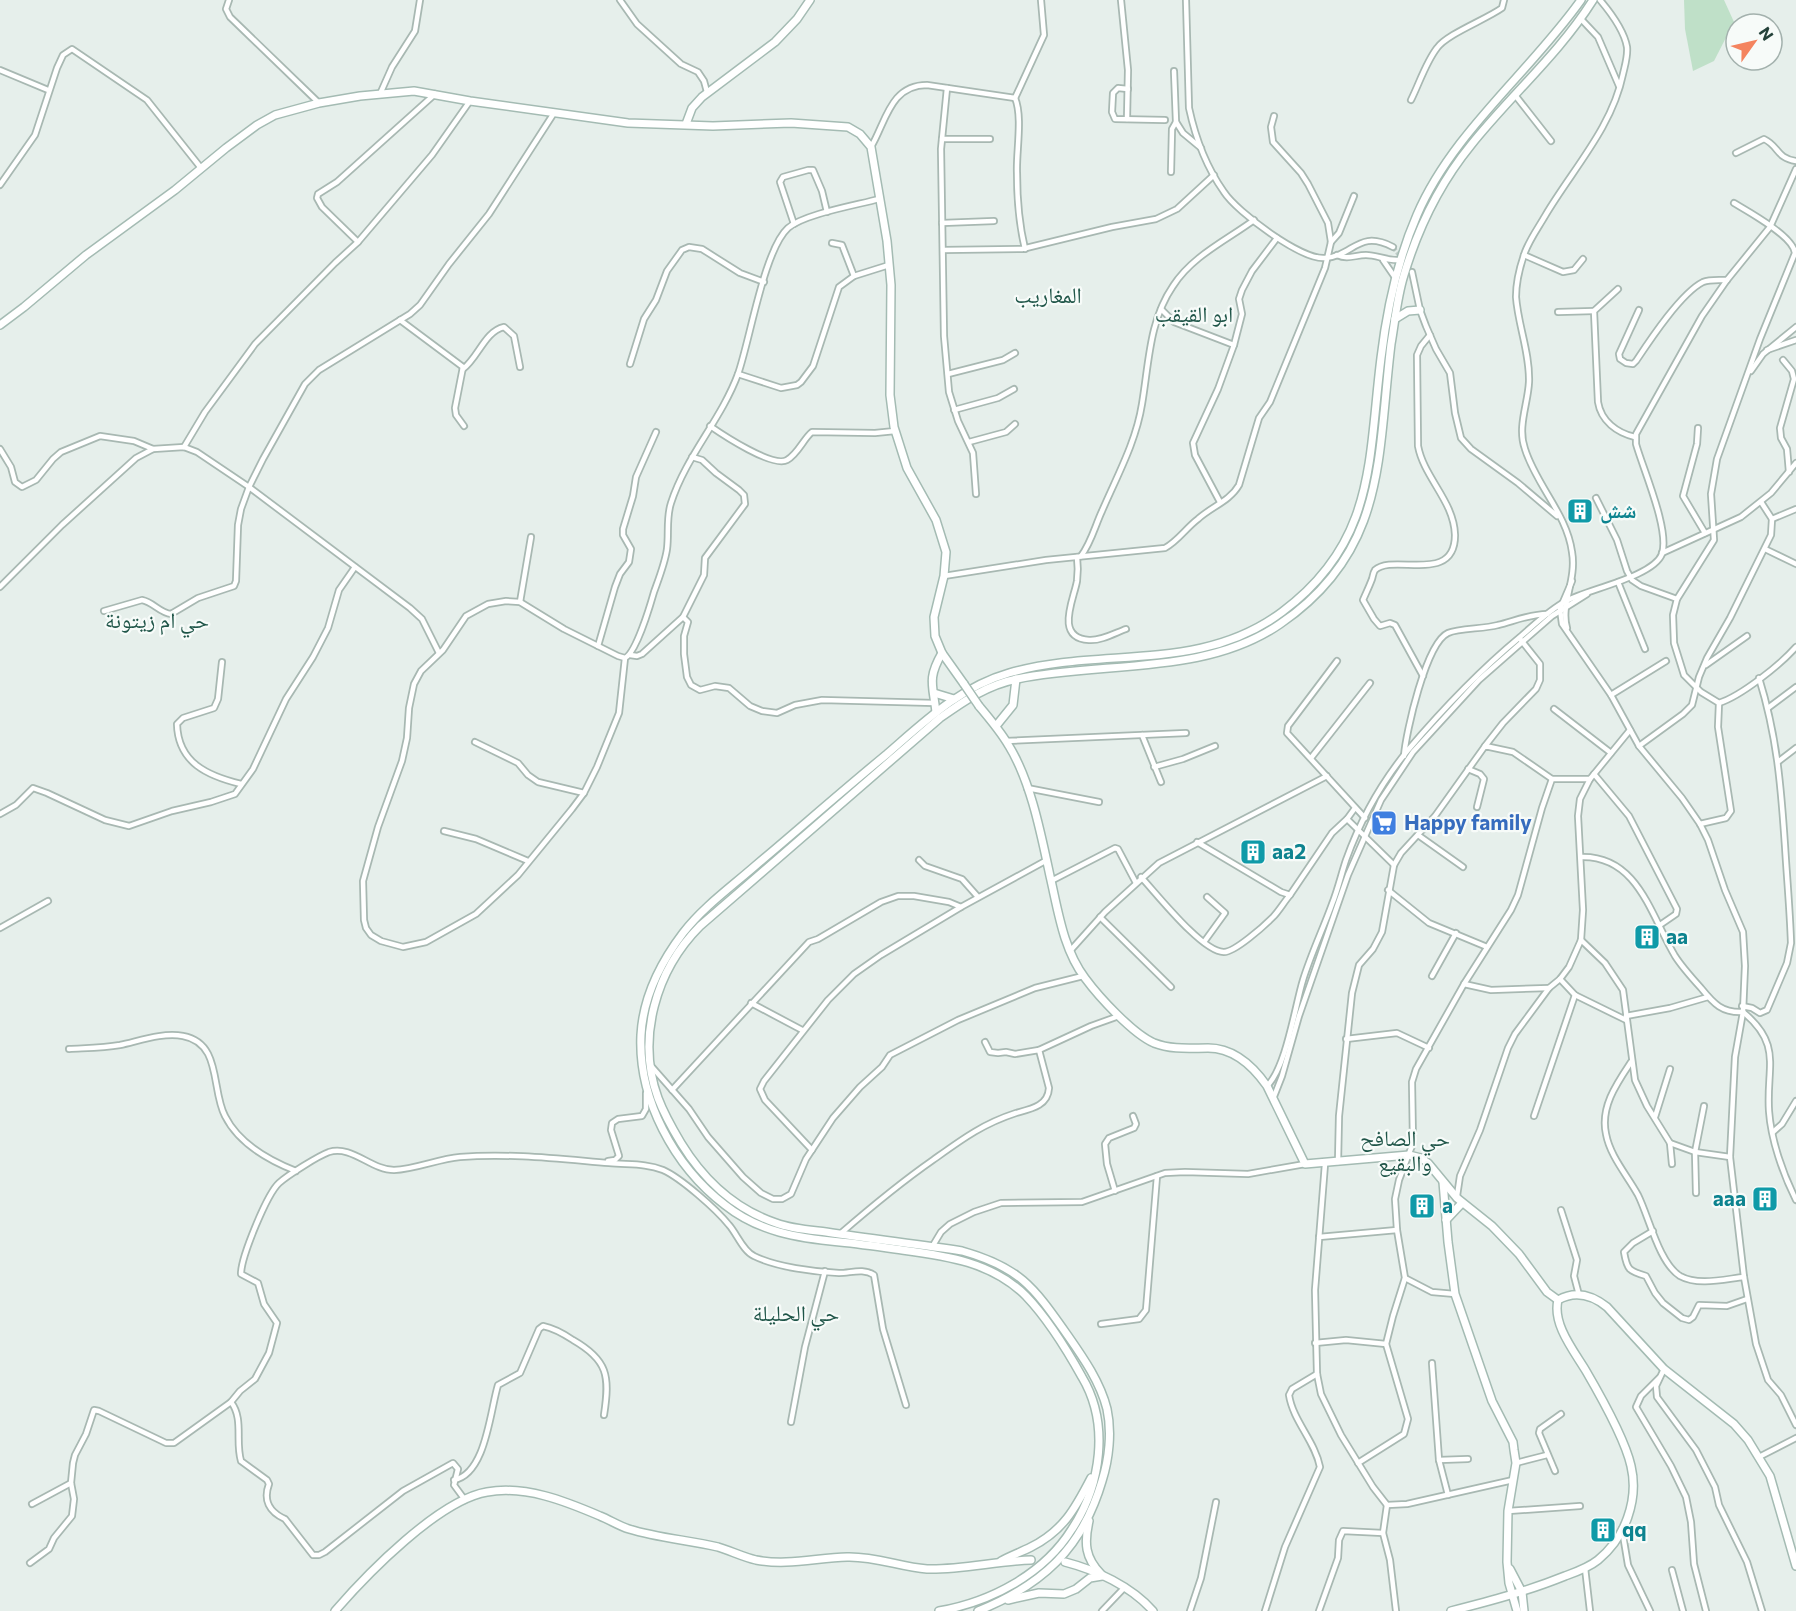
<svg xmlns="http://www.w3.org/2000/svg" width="1796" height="1611" font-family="Commissioner,'Noto Naskh Arabic',sans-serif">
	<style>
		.green { fill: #bfe0c8 }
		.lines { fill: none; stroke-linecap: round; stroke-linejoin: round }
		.street-tunnel { stroke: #bfccc8; stroke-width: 4.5; stroke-dasharray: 4.5 2; stroke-linecap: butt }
		.street-casing { stroke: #a8b8b2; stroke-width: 8 }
		.secondary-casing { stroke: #a4bbb3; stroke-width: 10 }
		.street { stroke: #fff; stroke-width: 4.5 }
		.secondary { stroke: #fff; stroke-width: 7 }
		.secondary-bridge-casing { stroke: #a4bbb3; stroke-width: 10; stroke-linecap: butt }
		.secondary-bridge { stroke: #fff; stroke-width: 7 }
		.labels { text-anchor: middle; stroke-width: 4.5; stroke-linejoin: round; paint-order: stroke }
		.culture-label { font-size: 21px; font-weight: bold; fill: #0d838f; stroke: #f7fbf9; text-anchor: start }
		.shop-label { font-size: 21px; font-weight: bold; fill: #366cbe; stroke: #f7fbf9; text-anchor: start }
		.neighbourhood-label { font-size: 22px; fill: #1f5548; stroke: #f7fbf9 }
	</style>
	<rect width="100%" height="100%" fill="#e6efeb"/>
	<polygon class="green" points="1684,0 1724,0 1734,22 1714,61 1693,71 1685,29"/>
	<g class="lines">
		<polyline class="street-tunnel" points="1393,247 1412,272"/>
		<defs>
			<g id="street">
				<polyline points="229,0 226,9 230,17 319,103"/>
				<polyline points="620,0 637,24 681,64 698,72 704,81 707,92"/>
				<polyline points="1121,0 1128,70 1127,119"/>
				<path d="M1186 0 1189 108C1195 136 1207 168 1224 192 1237 212 1301 260 1325 258 1354 256 1358 229 1393 247"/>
				<polyline points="1581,19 1598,37 1619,86"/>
				<polyline points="0,70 48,90"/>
				<polyline points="1174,71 1176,122 1183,133 1201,148"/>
				<polyline points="947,88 941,149 944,336 949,392 958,421 973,453 976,494"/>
				<polyline points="1128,89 1118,88 1113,93 1112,112 1115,119 1165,120"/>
				<polyline points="380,94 392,67 415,31 420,0"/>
				<polyline points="1515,95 1551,141"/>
				<path d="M1015 98C1023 117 1016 152 1017 173 1017 198 1019 224 1025 249"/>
				<path d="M1411 100C1419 84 1426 62 1437 48 1447 34 1485 20 1502 8L1504 0"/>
				<polyline points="942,139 990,139"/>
				<path d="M871 147C886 122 890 85 927 85L1015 98 1044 35 1041 0"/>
				<path d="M1736 153 1764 139C1779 146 1776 158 1796 161"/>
				<polyline points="1171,172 1172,129 1176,122"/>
				<polyline points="0,185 35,135 57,68 63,55 72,49 147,100 201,168"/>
				<path d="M1734 203C1749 212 1793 236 1795 253L1760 339 1717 459 1711 494 1714 540 1677 599 1673 615 1674 643 1684 675 1701 692 1719 703C1741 696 1780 665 1796 647"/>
				<polyline points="942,223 994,221"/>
				<polyline points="794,224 780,182 783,177 808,170 813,170 822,191 827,212"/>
				<polyline points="358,242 322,207 317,198 318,194 337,182 435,94"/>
				<polyline points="1331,242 1339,233 1354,196"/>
				<polyline points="832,243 842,245 854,276"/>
				<polyline points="943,250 1022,249 1112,227 1156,219 1177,209 1214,175"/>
				<path d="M1337 255C1348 260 1355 255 1366 255 1377 255 1387 261 1399 260"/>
				<polyline points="1524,255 1563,272 1574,270 1583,259"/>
				<polyline points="1383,260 1394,276"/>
				<polyline points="1412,272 1420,310 1426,326 1436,349 1450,373 1455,413 1461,438 1471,449 1518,483 1557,516"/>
				<path d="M1618 289 1594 311 1598 402C1601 421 1617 433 1635 437"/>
				<polyline points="1161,309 1174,322 1234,345"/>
				<path d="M1639 310 1619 354 1620 359 1626 363 1633 364 1636 361C1650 340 1681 293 1703 282 1710 279 1719 280 1727 280"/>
				<polyline points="1558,312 1594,311"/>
				<polyline points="400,320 463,367 455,408 456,415 464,426"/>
				<polyline points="1767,350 1796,340"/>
				<polyline points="1783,360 1792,371 1794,379 1780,428 1781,438 1787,449 1789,472"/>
				<polyline points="630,364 644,319 656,300 667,271 682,250 689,247 702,249 740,273 764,282"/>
				<path d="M463 369C478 358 485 331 504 327L514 336 520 367"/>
				<polyline points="1751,371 1763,354 1796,327"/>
				<polyline points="738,374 781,388 797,385 801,382 813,366 839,287 854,276 889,265"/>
				<polyline points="948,374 1003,360 1015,353"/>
				<polyline points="954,410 998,398 1014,389"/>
				<path d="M710 426C723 435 773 468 787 460 798 454 804 438 812 432L875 433 895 431"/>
				<polyline points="1698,428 1697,444 1683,496 1705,533"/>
				<polyline points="969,442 1006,432 1015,424"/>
				<polyline points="184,447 205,412 255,344 335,263 358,242 432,155 470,101"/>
				<polyline points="0,449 11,467 15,482 22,487 36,480 53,459 61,452 100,436 134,441 153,449"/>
				<polyline points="1596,498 1617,540 1627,571 1632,580 1641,586 1677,599"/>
				<polyline points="1220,502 1195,455 1193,443 1218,389 1234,345 1242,314 1239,299 1242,290 1252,271 1277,238"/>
				<polyline points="1772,519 1796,509"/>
				<polyline points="1765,549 1796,564"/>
				<polyline points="1662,553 1741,517 1771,493 1796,463"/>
				<path d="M1081 556C1091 543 1095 526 1102 511 1117 476 1136 442 1142 404 1149 363 1149 321 1173 286 1192 256 1227 240 1254 220"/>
				<path d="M1077 557C1078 565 1078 573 1077 581 1074 599 1054 638 1089 640 1101 641 1115 633 1126 629"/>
				<path d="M944 576 1046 560 1165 548C1178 541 1186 528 1198 519 1211 507 1230 501 1239 485L1259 418 1270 402 1325 268 1331 242 1328 223 1308 184 1301 173 1273 142 1271 127 1274 116"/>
				<polyline points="1572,581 1560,609 1562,624 1611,695 1639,746 1682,798 1700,824 1708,840 1725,890 1743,932 1745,966 1743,1012 1735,1057 1730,1157 1744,1277 1756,1344 1768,1380 1781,1395 1796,1425"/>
				<polyline points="1618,582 1645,649"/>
				<polyline points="0,587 62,525 136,458 153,449 184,447 197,452 249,487 410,608 422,619 439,653"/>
				<polyline points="520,602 531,537"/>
				<path d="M104 611 142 600C153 602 160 613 171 614L198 598 234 586 236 581 238 525 241 509 249 487 263 459 305 384 319 370 410 314 420 305 449 264 489 214 554 113"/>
				<polyline points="683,617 688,622 684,636 684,654 687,677 691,685 700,690 715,686 729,688 750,706 762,711 777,713 795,705 822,700 935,703"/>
				<path d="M1567 628C1560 605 1577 580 1572 552 1567 514 1536 485 1525 449 1517 427 1528 404 1529 382 1530 353 1518 325 1516 297 1516 282 1520 266 1525 252 1530 239 1538 228 1545 216 1572 170 1612 128 1623 74 1625 65 1628 56 1627 47 1624 30 1611 13 1600 0"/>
				<polyline points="598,646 615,587 620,574 629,562 631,549 623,535 623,529 633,496 636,477 656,432"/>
				<polyline points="630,655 637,656 642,654 683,617 704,575 705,558 745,504 744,495 739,490 716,473 702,460 692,457"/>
				<path d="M625 658 618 656 564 629 520 602 506 601 488 604 466 616 443 650 421 671 414 684 409 708 407 738 402 761 378 827 363 881 364 920 366 928 371 935 381 941 403 947 426 942 476 914 518 875 572 809 584 793 597 767 619 713 625 658C636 653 650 606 654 592 659 578 665 563 667 549 669 534 666 518 671 503 686 456 721 420 738 374 750 340 764 250 788 228 804 214 857 205 879 199"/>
				<polyline points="1337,661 1288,726 1287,733 1365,818"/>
				<path d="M222 662 218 699 214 708 183 718 177 724C178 763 208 776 241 784"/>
				<polyline points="1706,665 1747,636"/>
				<path d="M1423 676 1395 625 1390 623 1380 626 1374 619 1363 600C1366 593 1369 587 1372 579 1373 576 1373 573 1375 570 1393 553 1455 585 1455 535 1454 501 1424 478 1418 446L1417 355 1421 346 1430 335"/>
				<polyline points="1611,695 1666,661"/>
				<polyline points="1768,708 1796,687"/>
				<polyline points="1554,709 1611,753"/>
				<polyline points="1142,735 1161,782"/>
				<polyline points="1006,741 1186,733"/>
				<polyline points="475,742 518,763 528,775 538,782 584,793"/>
				<polyline points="1485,746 1503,723 1536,689 1540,680 1540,664 1521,640"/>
				<polyline points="1639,746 1683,714 1692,705 1699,677 1707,658 1730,618 1771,535 1772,519 1761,502"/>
				<path d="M1404 756C1406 732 1426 643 1448 633 1459 628 1484 629 1498 625 1514 621 1531 614 1547 614"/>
				<polyline points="1311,758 1370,683"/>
				<polyline points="1779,761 1796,748"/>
				<polyline points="1154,767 1183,759 1215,746"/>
				<polyline points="1468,769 1480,774 1484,779 1477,807"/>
				<polyline points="1594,774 1629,816 1677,909 1676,914 1660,925"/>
				<polyline points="1027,788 1099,802"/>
				<polyline points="0,814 16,805 33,788 47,793 105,820 129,826 172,811 211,802 235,794 253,769 286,699 313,657 328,628 339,590 355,567"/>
				<polyline points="1347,819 1394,865"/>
				<polyline points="1700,824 1726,818 1731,811 1718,727 1719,703"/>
				<polyline points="444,831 476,839 528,861"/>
				<polyline points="1418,835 1463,867"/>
				<polyline points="1197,842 1281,892 1290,895 1332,833 1347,819 1355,808"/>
				<path d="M1582 857C1638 856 1651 916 1675 956 1682 967 1692 978 1701 988 1714 1004 1722 1013 1743 1012 1783 1045 1766 1067 1769 1111 1771 1140 1783 1174 1796 1200"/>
				<polyline points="919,860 925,866 962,879 978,897"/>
				<path d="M1141 877C1156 893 1203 953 1224 952 1235 952 1264 926 1273 917 1279 911 1284 902 1290 895"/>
				<polyline points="1051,881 1115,848 1118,849 1136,883"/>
				<polyline points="1388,890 1429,923 1487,947"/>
				<polyline points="1100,917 1171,987"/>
				<polyline points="0,928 48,901"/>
				<polyline points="1581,940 1605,963 1623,990 1635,1080 1647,1106 1670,1143 1695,1152 1730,1157"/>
				<polyline points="1204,942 1225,913 1207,897"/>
				<polyline points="1070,951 1105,912 1159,863 1327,776"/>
				<polyline points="1432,976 1456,933"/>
				<polyline points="1560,979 1575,995 1626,1020"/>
				<polyline points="1464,984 1491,990 1549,988"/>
				<polyline points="751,1003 802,1030"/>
				<path d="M1742 1006 1752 1008 1760 1013 1767 1010 1787 963 1791 943C1790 911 1787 879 1785 846 1781 786 1777 736 1759 678"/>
				<polyline points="1626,1016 1670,1008 1708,997"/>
				<polyline points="1346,1039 1397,1033 1429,1048"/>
				<polyline points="985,1042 990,1052 998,1053 1006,1052 1015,1054 1039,1050 1091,1026 1119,1016"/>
				<path d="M69 1049C86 1048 103 1048 120 1045 139 1041 163 1032 183 1036 222 1043 211 1090 225 1116 239 1144 268 1160 296 1171"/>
				<path d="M1631 1062C1617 1083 1600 1107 1606 1134 1610 1156 1627 1175 1638 1195 1649 1217 1659 1263 1680 1276 1698 1286 1725 1279 1744 1277"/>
				<polyline points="652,1067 689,1109 708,1137 743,1177 761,1193 773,1199 782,1199 791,1194 806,1159 833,1118 860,1087 882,1067 890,1055 958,1020 1035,988 1083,976"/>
				<path d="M1267 1086C1286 1068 1295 1006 1303 980 1311 954 1323 929 1332 904 1338 889 1341 875 1346 860 1360 821 1381 783 1408 750 1442 710 1479 671 1520 637 1534 625 1549 610 1566 601 1588 589 1653 577 1662 554 1670 530 1643 469 1636 444V434L1702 316 1727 280 1770 227 1796 169"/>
				<polyline points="672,1090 809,942 818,939 881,902 898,896 914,896 949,902 961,907"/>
				<polyline points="1273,1099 1282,1076 1299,1016 1348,875 1381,800 1413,752 1479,680 1552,616 1587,594"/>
				<polyline points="1534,1116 1575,995"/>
				<polyline points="1655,1117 1670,1069"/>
				<polyline points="1773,1132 1782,1124 1796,1101"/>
				<polyline points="1670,1143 1672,1164"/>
				<polyline points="812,1150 765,1100 760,1089 764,1081 828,1000 854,974 881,955 961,907 1047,860"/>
				<polyline points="608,1161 615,1160 619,1156 611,1130 612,1123 618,1119 642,1116 646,1109 646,1093"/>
				<polyline points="1338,1162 1339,1116 1352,993 1359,965 1373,949 1382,932 1394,865 1401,853 1435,816 1485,746 1513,752 1552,779"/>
				<polyline points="1325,1164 1315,1290 1317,1374 1321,1394 1341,1435 1373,1487 1387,1505 1407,1504 1513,1480"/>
				<polyline points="1115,1191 1107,1164 1105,1144 1109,1138 1134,1128 1136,1124 1133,1116"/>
				<polyline points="1696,1193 1695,1152 1704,1106"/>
				<polyline points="1457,1196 1460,1176 1480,1130 1508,1048 1515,1034 1549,988 1560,979 1569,967 1581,940 1583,910 1578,816 1580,799 1590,779 1630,730"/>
				<polyline points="1561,1210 1577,1260 1574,1276 1579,1295"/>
				<path d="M1653 1231 1633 1243 1624 1252C1627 1270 1629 1271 1646 1276L1655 1293 1663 1303 1682 1318 1689 1320 1693 1317 1699 1305 1727 1306 1747 1299"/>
				<path d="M840 1234C870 1208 900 1183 933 1160 961 1140 982 1124 1016 1113 1031 1109 1048 1106 1049 1088L1039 1050"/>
				<polyline points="1319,1237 1397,1230"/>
				<polyline points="932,1247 941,1232 950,1224 974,1212 1001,1203 1082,1202 1165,1173 1185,1172 1248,1174 1305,1164"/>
				<polyline points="1405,1278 1432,1292 1455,1294"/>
				<polyline points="1101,1324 1139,1319 1146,1310 1157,1176"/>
				<polyline points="1315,1343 1346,1340 1386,1344"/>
				<polyline points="1432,1363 1439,1460 1448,1495"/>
				<polyline points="1664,1369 1656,1386 1657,1397 1696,1450 1715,1487 1719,1505 1747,1562 1762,1611"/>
				<polyline points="1659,1378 1641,1396 1636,1407 1671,1466 1686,1497 1691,1522 1694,1564 1706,1611"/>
				<path d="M231 1402C244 1419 235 1441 241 1461L267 1480 269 1484C263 1500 269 1512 285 1519L313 1555H319L325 1552 403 1491 453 1463 458 1469 454 1485 465 1500"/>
				<polyline points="791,1422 805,1347 825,1271"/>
				<polyline points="1759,1457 1796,1438"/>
				<polyline points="1439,1460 1468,1459"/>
				<polyline points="1358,1463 1404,1434 1408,1419 1386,1344 1393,1316 1405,1278 1397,1230 1395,1199 1399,1180 1413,1143 1412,1082 1416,1069 1464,984 1511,910 1518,895 1542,808 1552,779 1590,779"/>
				<polyline points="1516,1463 1547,1455"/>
				<polyline points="1555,1471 1539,1433 1540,1429 1561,1414"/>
				<path d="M454 1480C486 1474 490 1411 498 1385L520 1373 539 1329 543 1326C553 1328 564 1334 573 1340 608 1360 610 1376 604 1415"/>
				<polyline points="32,1504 71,1483"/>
				<polyline points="1387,1505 1383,1533 1390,1560 1396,1611"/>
				<polyline points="1508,1511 1580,1506"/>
				<polyline points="1622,1529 1628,1565 1650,1611"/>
				<path d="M30 1563 49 1549 54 1538 72 1516 74 1499 71 1483 73 1463 75 1455 86 1434 94 1410 99 1411 166 1443H174L231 1402 240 1391 255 1379 269 1353 277 1323 264 1304 258 1283 241 1274C241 1257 267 1194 279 1183 288 1175 318 1156 329 1152 352 1145 371 1170 394 1170 416 1169 438 1159 460 1157 510 1153 560 1159 609 1163 627 1165 646 1163 663 1170 681 1178 716 1209 729 1225 737 1234 743 1251 754 1256 776 1267 815 1272 839 1273 851 1273 863 1268 874 1275L883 1329 906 1405"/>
				<polyline points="1585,1568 1590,1611"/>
				<polyline points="1672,1570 1683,1611"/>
				<polyline points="1102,1611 1125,1587"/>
				<polyline points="1190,1611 1201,1578 1216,1502"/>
				<path d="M1265 1611 1285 1547 1320 1467C1315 1441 1293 1421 1289 1395L1292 1389 1317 1374"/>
				<polyline points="1319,1611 1338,1558 1339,1540 1343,1531 1383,1533"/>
			</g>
			<g id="secondary">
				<polyline points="686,124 692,108 702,97 775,42 797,19 810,0"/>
				<polyline points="1395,319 1408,311 1420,310"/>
				<polyline points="0,325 24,307 86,255 175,190 226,148 257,125 275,115 319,103 360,96 414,91 470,101 628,123 713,126 791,123 848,127 860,134 871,147 887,241 891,285 890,395 894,427 907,468 936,520 946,552 944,576 934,617 935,636 942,653 964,684"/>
				<polyline points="934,693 954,699"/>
				<path d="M979 706C990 719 1001 732 1009 746 1031 782 1041 834 1050 876 1058 910 1063 949 1085 978 1099 997 1133 1034 1154 1043 1172 1050 1190 1048 1208 1048 1234 1048 1253 1066 1267 1086L1305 1164 1409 1155 1421 1158 1428 1163 1457 1198 1492 1226 1519 1254 1547 1292 1558 1300"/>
				<path d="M936 712C933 685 927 679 942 653"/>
				<polyline points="996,726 1013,705 1016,679"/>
				<polyline points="1443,1182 1448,1242 1455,1294 1492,1401 1513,1442 1514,1450 1516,1463 1508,1511 1507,1562 1509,1583 1517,1611"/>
				<polyline points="1446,1220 1462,1203"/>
				<path d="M1089 1521C1084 1543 1085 1558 1101 1574"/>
				<path d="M1001 1561C1010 1556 1021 1552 1031 1547 1063 1531 1075 1509 1091 1478"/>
				<path d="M1065 1562C1096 1570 1131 1586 1153 1611"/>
				<polyline points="1510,1569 1522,1592 1524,1611"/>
				<polyline points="1008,1600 1039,1593 1064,1594 1076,1589 1090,1578 1102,1576"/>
				<path d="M335 1611C367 1574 439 1500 487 1492 525 1485 565 1501 600 1516 610 1520 619 1526 629 1529 658 1538 688 1540 718 1547 731 1551 743 1557 756 1560 787 1566 816 1558 847 1557 875 1556 900 1567 927 1569 962 1570 996 1561 1031 1560"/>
				<path d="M939 1611C991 1602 1044 1574 1072 1529 1101 1485 1110 1424 1082 1377 1067 1350 1048 1319 1026 1296 992 1262 947 1256 902 1250 881 1247 861 1244 840 1242 798 1238 759 1232 725 1205 674 1166 638 1099 641 1035 643 998 661 962 683 933 703 907 731 887 755 866 799 829 842 791 887 754 924 722 960 687 1009 673 1102 646 1199 674 1282 612 1376 542 1368 461 1381 358 1387 308 1397 261 1417 215 1452 133 1530 72 1581 0"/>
				<path d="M978 1611C1042 1585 1082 1549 1102 1481 1109 1459 1112 1432 1107 1409 1100 1381 1082 1356 1066 1333 1033 1286 1019 1267 962 1251 916 1244 871 1239 826 1232 809 1230 792 1229 776 1223 735 1209 703 1179 681 1143 672 1128 664 1114 658 1098 636 1038 656 970 700 926L940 718C964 701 987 685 1017 679 1103 661 1205 676 1280 624 1387 551 1377 458 1391 344 1395 321 1397 297 1404 275 1418 228 1440 183 1471 145 1511 95 1559 54 1593 0"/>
				<path d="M1451 1611C1490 1601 1528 1591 1565 1576 1576 1572 1588 1568 1598 1560 1625 1538 1639 1500 1631 1466 1625 1439 1600 1395 1586 1371 1574 1351 1552 1324 1558 1300 1576 1290 1592 1295 1607 1307L1664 1369 1734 1424 1748 1440 1770 1476 1796 1566"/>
			</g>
		</defs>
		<use href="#street" class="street-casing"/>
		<use href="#secondary" class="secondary-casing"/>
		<use href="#street" class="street"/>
		<use href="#secondary" class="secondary"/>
		<defs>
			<polyline id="secondary-bridge" points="964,684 979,706"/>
		</defs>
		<use href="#secondary-bridge" class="secondary-bridge-casing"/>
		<use href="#secondary-bridge" class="secondary-bridge"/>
	</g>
	<defs>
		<symbol id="building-square" viewBox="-11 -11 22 22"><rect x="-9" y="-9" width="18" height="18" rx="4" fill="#0f9aa8" stroke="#f7fbf9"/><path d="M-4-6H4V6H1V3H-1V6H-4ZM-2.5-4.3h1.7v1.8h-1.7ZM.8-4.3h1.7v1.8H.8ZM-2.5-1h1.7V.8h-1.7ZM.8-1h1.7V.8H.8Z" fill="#fff"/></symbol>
		<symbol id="supermarket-square" viewBox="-11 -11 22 22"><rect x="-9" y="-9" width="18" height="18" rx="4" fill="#3f7fe0" stroke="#f7fbf9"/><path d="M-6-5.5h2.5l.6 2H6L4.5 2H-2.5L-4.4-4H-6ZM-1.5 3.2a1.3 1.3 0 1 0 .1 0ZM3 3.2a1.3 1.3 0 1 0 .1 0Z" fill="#fff"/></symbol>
	</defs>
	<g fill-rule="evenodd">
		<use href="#building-square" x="1565" y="496" width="30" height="30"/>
		<use href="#supermarket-square" x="1369" y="808" width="30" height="30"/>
		<use href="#building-square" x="1238" y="837" width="30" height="30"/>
		<use href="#building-square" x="1632" y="922" width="30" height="30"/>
		<use href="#building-square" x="1750" y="1184" width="30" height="30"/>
		<use href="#building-square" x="1407" y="1191" width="30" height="30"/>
		<use href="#building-square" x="1588" y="1515" width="30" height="30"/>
	</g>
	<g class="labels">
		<g class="culture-label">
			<text x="1600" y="518">شش</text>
			<text x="1272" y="859">aa2</text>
			<text x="1666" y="944">aa</text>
			<text x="1746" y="1206" text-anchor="end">aaa</text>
			<text x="1442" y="1213">a</text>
			<text x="1622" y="1537">qq</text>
		</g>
		<g class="shop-label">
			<text x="1404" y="830">Happy family</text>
		</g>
		<g class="neighbourhood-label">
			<text x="1048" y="303">المغاريب</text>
			<text x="1194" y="322">ابو القيقب</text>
			<text x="157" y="628">حي ام زيتونة</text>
			<text x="1405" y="1146">حي الصافح<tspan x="1405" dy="25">والبقيع</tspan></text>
			<text x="796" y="1321">حي الحليلة</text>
		</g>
	</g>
	<g transform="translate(1754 42) rotate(56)"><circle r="28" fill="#f7fbf9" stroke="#a3b1ad" stroke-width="1.5"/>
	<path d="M0-4.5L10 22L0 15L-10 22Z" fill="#f4845f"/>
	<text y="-9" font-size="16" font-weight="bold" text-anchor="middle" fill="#24423a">N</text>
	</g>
</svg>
